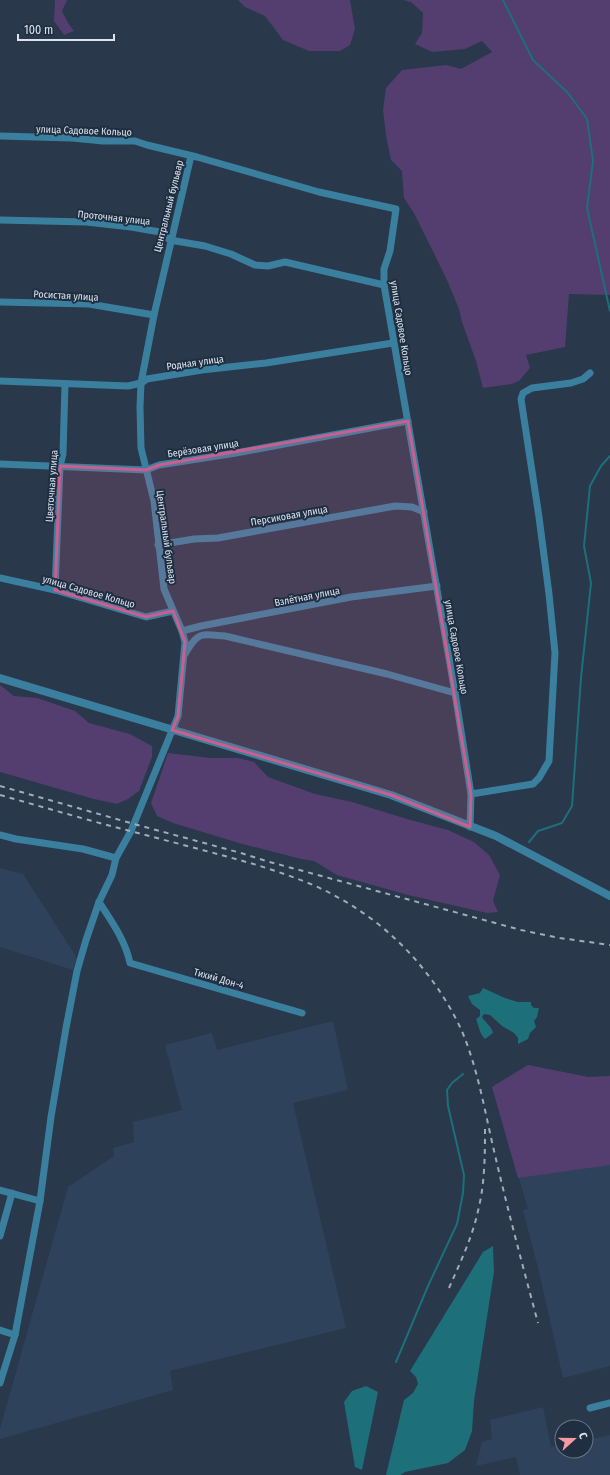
<svg xmlns="http://www.w3.org/2000/svg" width="610" height="1475" font-family="'Fira Sans Condensed',sans-serif">
	<rect width="100%" height="100%" fill="#29384b"/>
	<g fill="#2f425b">
		<polygon points="0,868 23,874 77,958 73,970 0,947"/>
		<polygon points="333,1021 348,1090 293,1103 346,1328 170,1371 173,1390 0,1439 0,1429 68,1187 114,1156 113,1148 134,1142 133,1122 182,1110 165,1045 212,1033 217,1050"/>
		<polygon points="528,1065 588,1077 610,1076 610,1366 563,1378 539,1272 523,1210 528,1209 492,1087"/>
		<polygon points="543,1407 551,1447 562,1445 562,1451 586,1451 586,1440 610,1435 610,1475 520,1475 516,1457 476,1466 482,1442 492,1439 490,1420"/>
	</g>
	<g fill="#533e6f">
		<polygon points="55,0 67,0 62,11 68,23 74,31 64,35 54,21"/>
		<polygon points="238,0 350,0 355,29 350,45 340,51 309,51 283,40 265,16 245,7"/>
		<polygon points="403,0 610,0 610,295 569,294 565,347 526,355 530,368 519,381 512,384 483,388 476,361 462,322 459,309 447,280 414,213 404,198 402,171 391,160 386,135 383,110 386,88 402,70 446,65 461,69 492,52 482,41 465,49 432,52 415,44 422,33 423,13 411,2"/>
		<polygon points="0,685 14,696 37,698 75,711 89,723 130,734 152,746 152,757 139,791 128,799 117,804 94,799 0,772"/>
		<polygon points="168,753 211,758 238,758 254,762 268,777 315,794 352,802 407,819 448,830 474,842 489,855 500,875 493,901 498,912 487,913 408,895 337,875 314,861 301,859 239,843 173,823 157,816 151,803"/>
		<polygon points="528,1065 588,1077 610,1076 610,1165 518,1178 492,1087"/>
	</g>
	<g fill="#1d6f79">
		<path d="M483,988L505,998L518,1002H531V1005L534,1008H539L537,1017L534,1021L536,1027L530,1033L528,1039L518,1044V1038L514,1033L502,1026L490,1015L484,1014L482,1017C485,1022 492,1027 493,1033L485,1039C479,1033 479,1026 476,1019L480,1016V1010L472,1004L468,996L480,993Z"/>
		<polygon points="493,1246 494,1272 474,1401 472,1431 465,1450 448,1463 405,1472 400,1475 386,1475 404,1400 413,1393 418,1384 416,1377 410,1371 483,1252"/>
		<polygon points="366,1386 378,1392 362,1470 355,1467 344,1402 352,1391"/>
	</g>
	<g fill="none" stroke-linecap="round" stroke-linejoin="round">
		<g stroke="#1d6f79" stroke-width="2">
			<polyline points="503,0 533,60 568,93 587,119 593,161 587,208 610,311"/>
			<polyline points="529,842 538,831 562,823 572,806 581,678 591,583 584,546 590,486 601,466 610,456"/>
			<polyline points="396,1362 428,1286 457,1224 463,1193 464,1175 448,1106 447,1090 452,1083 463,1074"/>
		</g>
		<g stroke="#3a7f9e" stroke-width="7">
			<polyline points="0,136 72,138 103,141 135,141 147,145 197,157 319,192 396,209 390,251 384,269 384,285 455,693 471,794 470,827"/>
			<polyline points="0,220 86,222 131,227 160,232 170,240 205,246 231,254 255,265 268,266 285,262 384,285"/>
			<polyline points="0,302 89,304 154,315"/>
			<polyline points="0,381 128,386 141,383 147,379 202,370 266,363 393,343"/>
			<polyline points="0,464 146,470 159,465 236,453 408,421"/>
			<polyline points="158,545 194,539 218,538 395,506 412,507 424,512"/>
			<polyline points="0,578 55,590 146,617 173,611"/>
			<polyline points="55,590 60,466 63,454 65,384"/>
			<polyline points="182,631 201,626 351,597 437,586"/>
			<path d="M185,654C198,631 201,634 225,636L387,674L455,693"/>
			<polyline points="471,794 533,784 539,778 549,761 555,653 549,594 539,517 521,399 523,393 532,388 571,383 583,379 590,373"/>
			<polyline points="0,835 16,839 83,849 116,858"/>
			<path d="M99,902C112,922 125,940 130,963L302,1013"/>
			<polyline points="0,1190 40,1201"/>
			<polyline points="0,1236 12,1193"/>
			<polyline points="0,1330 15,1335"/>
			<polyline points="0,1383 15,1335 40,1201 51,1117 66,1028 77,971 86,940 99,902 112,875 116,858 131,831 178,716 185,642 182,631 164,589 154,501 141,448 140,407 141,383 154,315 191,156"/>
			<polyline points="590,1408 610,1403"/>
		</g>
		<polyline stroke="#3a7f9e" stroke-width="8" points="0,678 391,795 496,836 610,896"/>
		<g stroke="#a1acba" stroke-width="2" stroke-dasharray="5 5" stroke-linecap="butt">
			<polyline points="0,786 134,824 241,853 266,861 521,930 560,938 610,945"/>
			<path d="M0,795C43,807 87,820 130,831C172,842 215,853 257,865C285,874 313,883 339,898C392,927 435,974 461,1029C478,1068 485,1113 495,1155C508,1211 523,1267 538,1323"/>
			<path d="M449,1288C460,1263 472,1238 478,1211C485,1183 485,1154 485,1126"/>
		</g>
	</g>
	<path fill="#ca5f8f" fill-opacity="0.2" stroke="#ca5f8f" stroke-width="3" stroke-linejoin="round" d="M408,421L471,794L470,827L391,795L172,730L178,716L185,642L173,611L146,617L55,590L60,466L146,470L159,465Z"/>
	<g text-anchor="middle" stroke-width="4" stroke-linejoin="round" paint-order="stroke">
		<g font-size="10" fill="#dae3ef" stroke="#1f2e40">
			<text transform="translate(84 130) rotate(2)" y="4">улица Садовое Кольцо</text>
			<text transform="translate(168 206) rotate(-76)" y="4">Центральный бульвар</text>
			<text transform="translate(114 217) rotate(6)" y="4">Проточная улица</text>
			<text transform="translate(66 295) rotate(3)" y="4">Росистая улица</text>
			<text transform="translate(402 328) rotate(81)" y="4">улица Садовое Кольцо</text>
			<text transform="translate(195 362) rotate(-8)" y="4">Родная улица</text>
			<text transform="translate(203 448) rotate(-9)" y="4">Берёзовая улица</text>
			<text transform="translate(51 486) rotate(-86)" y="4">Цветочная улица</text>
			<text transform="translate(289 515) rotate(-10)" y="4">Персиковая улица</text>
			<text transform="translate(167 537) rotate(82)" y="4">Центральный бульвар</text>
			<text transform="translate(89 591) rotate(16)" y="4">улица Садовое Кольцо</text>
			<text transform="translate(307 596) rotate(-11)" y="4">Взлётная улица</text>
			<text transform="translate(457 647) rotate(80)" y="4">улица Садовое Кольцо</text>
			<text transform="translate(219 978) rotate(16)" y="4">Тихий Дон-4</text>
		</g>
	</g>
	<g transform="translate(574 1439) rotate(69)"><circle r="19" fill="#1f2e40" stroke="#6a7686"/>
	<path d="M0-3L7 15L0 10L-7 15Z" fill="#f49aa0"/>
	<text y="-6" font-size="11" font-weight="bold" text-anchor="middle" fill="#dae3ef">С</text>
	</g>
	<path d="M18 34v6h96v-6" fill="none" stroke="#dae3ef" stroke-width="2"/>
	<text x="24" y="34" font-size="12" fill="#dae3ef" stroke="#1f2e40" stroke-width="3" paint-order="stroke">100 m</text>
</svg>
